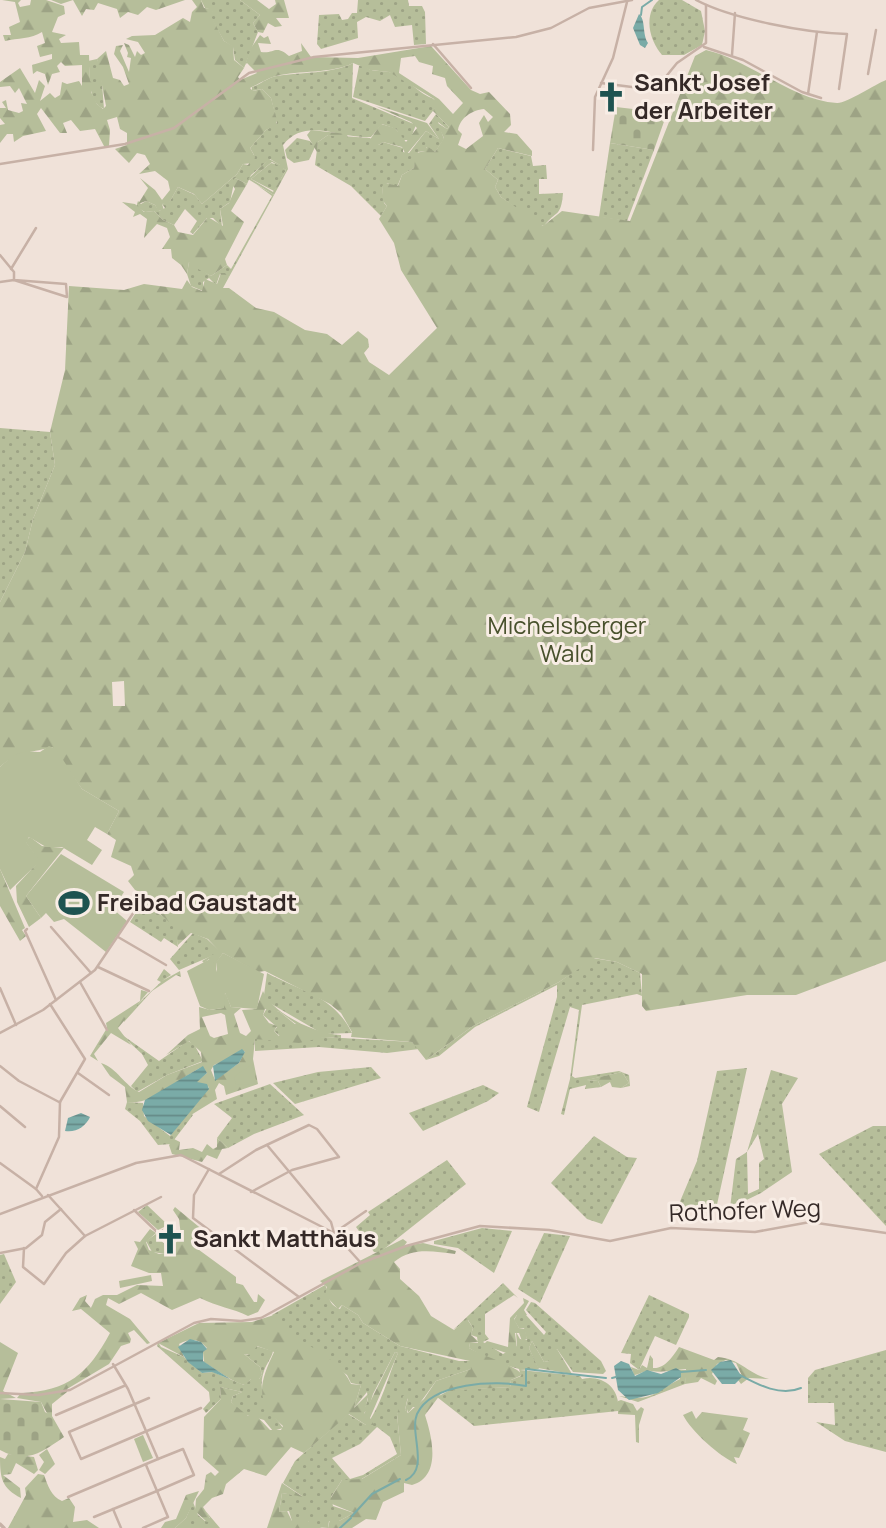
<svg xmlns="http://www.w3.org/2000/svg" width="886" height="1528" font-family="Manrope,sans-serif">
	<defs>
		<pattern id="grass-dots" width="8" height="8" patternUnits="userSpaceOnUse" patternTransform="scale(1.75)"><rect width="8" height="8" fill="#b6be9a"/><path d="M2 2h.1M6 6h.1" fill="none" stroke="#9da385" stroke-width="1.8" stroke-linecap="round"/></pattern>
		<pattern id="forest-firs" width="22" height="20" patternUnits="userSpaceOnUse" patternTransform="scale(1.75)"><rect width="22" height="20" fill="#b6be9a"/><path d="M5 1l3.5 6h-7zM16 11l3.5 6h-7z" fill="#9da385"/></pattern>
		<pattern id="cemetery-stones" width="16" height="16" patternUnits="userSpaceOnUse" patternTransform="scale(1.75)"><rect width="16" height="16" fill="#b6be9a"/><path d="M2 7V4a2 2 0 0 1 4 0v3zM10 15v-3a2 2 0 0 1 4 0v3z" fill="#9da385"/></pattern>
		<pattern id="water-rules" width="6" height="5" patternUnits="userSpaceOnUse" patternTransform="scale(1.75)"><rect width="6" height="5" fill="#7aaba7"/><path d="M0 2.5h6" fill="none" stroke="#658b88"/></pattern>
	</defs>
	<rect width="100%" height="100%" fill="#f0e2d9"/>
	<g fill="url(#grass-dots)" fill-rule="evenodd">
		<polygon points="201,0 240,0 260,15 253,23 258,32 244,68 235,60 233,47 224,41 210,16 213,10 205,8"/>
		<polygon points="358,0 408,0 409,6 422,6 425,12 426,44 414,45 412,25 395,27 390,15 380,21 366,17 357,22 358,38 321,49 317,44 319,15 339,14 342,20 348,19 352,13 357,13"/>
		<path d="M659,0H682L701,11L705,31L702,45L684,55H662C649,40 643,14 659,0Z"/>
		<path d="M97,59L101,70L104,109C86,101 92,77 88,61Z"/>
		<path d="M353,63L352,98L416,125L410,140H402L396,129L382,124L371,137C339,139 306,116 283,145L288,169L283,168L286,170L274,191L251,179L271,163L280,165L270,159L251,175L247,184L235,178L230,202L220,209L222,227L213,218H207L193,234L190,232L197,221L185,209L174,225L163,220L154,211L145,212L136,207L138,201L141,204L146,201L155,205L159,211L165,208L162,204L170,201L178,187L195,195L202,204L237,174L243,164L248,165L254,155L250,148L266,130L277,123L271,98L262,89L252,91V87C261,84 269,77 277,76C301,72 332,74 353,63Z"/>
		<path d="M363,65C371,73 380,70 389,72C405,75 417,93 432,98L436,101V107L425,121L353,97L359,66Z"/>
		<polygon points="436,114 449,127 447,129 438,122 444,139 435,152 426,147 426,151 418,152 414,168 402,175 397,187 387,183 382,187 384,203 387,206 381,216 351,186 315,165 318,142 328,135 370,138 379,145 383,142 403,148 403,152 409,153 426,131 439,139 429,124"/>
		<polygon points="297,138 310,141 315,147 309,160 294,163 287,158 285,150"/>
		<polygon points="610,143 654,150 627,221 599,217"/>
		<path d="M498,148L531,156L533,166L546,165L547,179H539V194L563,193C561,218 556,210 544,226L537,224L501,197L495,187L498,180L485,169Z"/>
		<polygon points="257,185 274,195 229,277 220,274 216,285 209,278 203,282 203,291 191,286 187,274 189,262 211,276 227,265 231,269 272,196"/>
		<polygon points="0,428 50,432 55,465 33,519 25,552 0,602"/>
		<path d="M147,895C147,913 168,915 176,928C180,935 177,942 178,947L164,938L161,942L130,922Z"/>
		<polygon points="193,933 207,939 221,952 179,970 170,959"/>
		<polygon points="593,958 617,962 640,973 642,996 637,994 582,1005 572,1076 575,1078 619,1071 629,1075 630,1086 621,1088 629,1083 622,1072 587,1080 598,1081 601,1087 585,1089 586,1085 570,1089 564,1115 561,1114 570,1079 579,1010 570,1007 539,1112 527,1107 557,997 557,985 475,1027 439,1056 426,1060 473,1026 559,982"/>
		<polygon points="164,969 171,975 162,981 180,971 181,977 176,975 152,991 124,1022 123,1018 161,982 157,980"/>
		<path d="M267,973C302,992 333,995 352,1033L323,1034L268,1002L264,995Z"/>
		<polygon points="267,1008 280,1012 296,1025 289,1025 280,1036 274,1031 277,1027 263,1015"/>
		<polygon points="118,1032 159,1061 188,1041 194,1044 203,1061 167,1075 137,1092 131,1086 148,1065 142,1054"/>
		<polygon points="325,1037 412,1042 419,1049 387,1053 319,1047 255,1051 255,1039"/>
		<polygon points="371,1067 381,1078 295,1104 273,1083 318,1072"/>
		<polygon points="747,1068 716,1209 676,1211 697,1161 717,1071"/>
		<path d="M771,1070L798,1078L782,1104L792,1172L761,1193L730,1208L736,1159L747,1152ZM758,1134L764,1159L759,1163V1189L748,1194L747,1152Z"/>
		<polygon points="270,1084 304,1115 254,1134 228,1148 217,1138 232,1118 214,1104"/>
		<polygon points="483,1085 499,1093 488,1101 423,1131 409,1113"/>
		<polygon points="127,1102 143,1103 144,1116 170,1136 189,1111 193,1115 171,1144 158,1145 140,1121 125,1109"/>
		<polygon points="873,1126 886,1126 886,1226 819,1154"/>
		<polygon points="594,1136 627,1157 637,1158 602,1224 587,1219 551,1183"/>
		<polygon points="447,1160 466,1184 379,1253 374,1252 356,1227 370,1215 368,1212"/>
		<polygon points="147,1205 168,1225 158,1230 138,1212"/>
		<polygon points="482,1228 512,1231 494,1273 458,1248 434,1244 434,1241"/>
		<polygon points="163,1229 162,1237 158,1237 167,1247 166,1249 170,1250 166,1254 152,1252 146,1241"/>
		<polygon points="544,1233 570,1236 540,1303 518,1289"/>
		<polygon points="4,1254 16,1282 0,1304 0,1255"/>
		<path d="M503,1283L518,1298L514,1295L485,1314V1334L489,1339L483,1342L503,1354L517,1346L516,1332L520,1339L527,1340L524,1328H519L514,1320L517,1315H526L544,1335L546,1332L526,1310L531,1302L535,1303L601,1361L606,1371L603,1374L573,1372L557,1349L549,1361L544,1362L532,1341L529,1348L539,1369L520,1370L580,1376L582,1379C603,1374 621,1389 618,1411L474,1426L437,1397L450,1390L510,1387L511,1380L521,1376L519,1369L489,1360L469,1348L470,1343H478L477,1337L471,1335L473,1328L468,1320L453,1330Z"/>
		<path d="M325,1285C330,1293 326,1304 340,1309L342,1305L358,1315L363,1323L400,1346L459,1361H471V1369L436,1381L417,1407H413L408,1413V1409L407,1413L405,1410L408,1398L397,1414L401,1455L360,1480H342L331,1497L333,1506L354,1513L339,1521H329L328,1528L314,1527L308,1521H292L289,1511L279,1512L282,1493L302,1496L283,1483L295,1461L348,1414L366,1425C380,1409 389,1374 398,1353L395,1352L373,1394L368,1410L363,1413L368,1399L367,1392L354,1408L361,1385L351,1383L347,1375L282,1328L272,1315ZM377,1427L390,1437L397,1454L363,1475L350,1479L332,1458L360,1444Z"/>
		<polygon points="649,1295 689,1314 689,1317 676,1345 655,1336 639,1370 630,1363 631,1354 621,1353"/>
		<path d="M158,1342L161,1347L184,1357L202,1373L213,1372L244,1385L251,1379H259L262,1375L260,1367L244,1354L248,1355L256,1346L273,1351C272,1358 266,1364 264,1371C256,1395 270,1410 283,1428L273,1431L264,1420L242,1414L231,1402L233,1396L242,1392L220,1387L221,1399L206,1413L203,1409L210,1401L209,1392L157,1346Z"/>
		<polygon points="886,1350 886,1452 845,1441 816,1422 835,1425 834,1403 808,1403 808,1378 815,1370"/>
		<path d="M680,1370H687L685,1384L638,1402L619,1396C655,1401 649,1395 680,1379Z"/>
		<polygon points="193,1502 198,1515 205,1521 210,1518 203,1508 220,1528 175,1528 186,1518"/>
	</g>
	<g fill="url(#forest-firs)" fill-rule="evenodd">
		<path d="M2,0H21L18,3L20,7L30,5L31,0H46L64,6L65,14L58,17L52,32L66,35L59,39L61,43L79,42L80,55H89L90,81L95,86L91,92L97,104L103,109L106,106L97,59L106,51L113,78L120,80L124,86L129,84L123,67L114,54L116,46L123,45L120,51L129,72L131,58L127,57L128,53L124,43L129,45L135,57L137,51L141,55L145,53L138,42L126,39L132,36L155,35L183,18L190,22L192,12L197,7L192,0H201L204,8L214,9L211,16L224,41L233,46L234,60L244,68L238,77L240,80L257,73L247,63L245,65L251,48L260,35L264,38L268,36L271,44L258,43L261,52C275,54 275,44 289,56L302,51L301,43L311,57L358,58L431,46L471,90L480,94L489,92L510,114L511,125L504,132L517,134L532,151V156L498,148L485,169L498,180L495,187L501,197L543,226L562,211L630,221L695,56L706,50C750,60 793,101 837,103C845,104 876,84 886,80V961L796,995H747L646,1011L642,1006V974L617,962L595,958L559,982L473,1026L426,1060L412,1042L351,1037L352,1032L341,1013L330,1004L265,971L258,972L223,953L216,963V972L209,959L204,963L202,961L219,951L208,939L191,933L178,945C178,920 161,920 147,900V895L135,890L128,881L134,875L131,866L111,857L116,840L107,834L119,811L82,789L52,747C32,753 17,751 0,767V602L25,552L33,519L55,465L50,432L65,370L69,286L124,290L144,284L182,289L187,280L192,287L202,291L205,279L217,284L221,273H225L229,277L223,288H229L256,308L274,312L305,330L327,334L342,345L358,331L368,339L369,347L364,353L369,362L389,375L437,328L401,270L394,243L379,219L387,206L383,201L382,186L386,183L398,186L402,175L414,168L416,153L425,151L427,146L435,152L444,138L436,122L447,129L449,127L433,111L436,105L434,99L389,72L370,70L353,63C332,74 299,70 276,76C268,78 257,85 250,88L253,91L262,89L271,98L277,120L276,125L266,130L250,148L255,157L253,163L243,164L237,174L202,204L194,194L178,187L169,203L162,204L164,210L158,211L155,205L146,201L138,204L148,188L140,178L155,190L162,200L170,190L168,181L155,171L139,174L150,164L145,155L137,153L129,163L115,149L127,145V133L120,129L117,117L107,120L110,130L109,146H104L95,129L80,131L71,120L63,123L67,133H60L41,108L37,114L46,131L23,136L14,142L13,134H7L0,143V125L5,124L0,118V108H6L2,102L6,100L8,110L19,113L23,111L21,103L27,104L19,88L15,93L10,86L0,87V82L20,68L35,93L39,80L45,86L40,101L50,93L55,98L60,95L62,82L67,84L79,81L82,86V65L65,66L61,62L57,66L60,72L52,74L48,85L45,74L37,71L33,74L32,65L52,59V54L40,57L37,46L45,43L42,32C31,39 18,38 5,41L3,35H11L9,27L20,22L15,2ZM415,56L419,62L433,66L432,74L445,78L447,86L463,103L453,114L439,99L399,73L401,58ZM484,109L493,117L488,122L484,115L479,123L483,136L466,149L458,145L462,134L458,130C460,118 472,110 484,109ZM124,681L125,706H113L112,682Z"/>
		<polygon points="51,0 185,0 156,10 147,7 138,15 128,12 120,18 117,9 98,3 94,10 86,9 82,16 73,0 61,4"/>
		<polygon points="240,0 257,0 269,9 276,4 275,0 284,0 289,18 276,18 282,26 275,27 268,23 263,33 258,32 253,23 260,15"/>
		<polygon points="375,106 427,123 439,139 426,131 406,155 402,147 383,142 379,145 369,141 381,124 395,128 406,142 417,128 411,122"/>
		<polygon points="311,130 347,134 348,139 328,135 318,142 317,152 307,135"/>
		<path d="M269,159L288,169L274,195L248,179ZM272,162L286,170L273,192L251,179Z"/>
		<polygon points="235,178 247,184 231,211 244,222 225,259 227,265 211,276 198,269 193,272 189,262 187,274 181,265 172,258 171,249 162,249 170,237 167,228 157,224 144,238 147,219 140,214 133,217 135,212 122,202 135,204 144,212 154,211 163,220 174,225 178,232 193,235 208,217 223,226 220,209 229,203 235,189 231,183"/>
		<polygon points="30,837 42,846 64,848 26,896 41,918 29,927 17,902 16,886 39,861 25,841"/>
		<polygon points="0,869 25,928 22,930 26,936 20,941 0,906"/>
		<polygon points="141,990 148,992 118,1028 131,1045 111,1033 94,1054 98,1061 90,1056 107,1028 106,1023 140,1001"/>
		<path d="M263,991C272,1013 315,1034 341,1035V1038L325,1037L299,1043L255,1039L253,1059L258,1084L226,1095L224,1086L219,1083L215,1090L217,1099L191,1115L189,1111L209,1087L196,1082L207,1073L202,1067C179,1078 153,1106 127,1102L125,1087L110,1076L101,1063C116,1067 126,1087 139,1092L167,1075L202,1062L201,1052L189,1041L166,1055L188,1035L200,1029L199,1007L210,1010L223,1008L222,995L226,994L231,1007L241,1008L234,1014L240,1033L246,1036L251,1031L242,1010L256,1009ZM265,1009L280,1012L296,1024L287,1025L279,1036L274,1031L277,1026L269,1023L263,1015ZM221,1013L225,1015L228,1034L214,1038L210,1036L202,1017ZM245,1051L239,1063L215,1080L211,1070L214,1065Z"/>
		<polygon points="622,1072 629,1083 621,1088 612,1087 610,1082 601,1087 598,1081 586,1080"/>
		<polygon points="217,1138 228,1148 222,1149 217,1159 207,1155 202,1162 172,1154 169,1145 174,1139 180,1142 179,1150 193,1148 202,1152 207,1144 213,1149 217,1147"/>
		<path d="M175,1207L204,1231L194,1240L195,1247L236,1277V1283L243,1285L254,1302H257L258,1294L265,1300L258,1312L248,1316C232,1308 218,1307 200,1298L172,1310L141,1293L119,1304L108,1298L106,1305L130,1319L150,1343L147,1344L134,1330L128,1333L131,1339L130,1343L121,1346L109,1364L67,1389V1392L52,1404V1416L49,1417L41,1402L17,1398L21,1393C68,1391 88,1374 110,1333L81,1309L72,1311L80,1298L87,1295L85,1301L91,1308L95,1299L103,1295H117L137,1285L163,1286L161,1273H149L131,1266L138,1249L134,1241L140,1242L150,1229L156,1233L146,1242L149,1250L159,1254L168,1253L181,1236L179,1219L173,1210Z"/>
		<path d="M403,1239L407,1242L404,1246L423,1243L456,1251L455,1254C432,1251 412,1247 394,1262L400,1269V1279L419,1296L431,1316L454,1330L467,1319L473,1328L471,1335L479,1342L470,1343L469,1348C482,1356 516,1365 522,1375L511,1380L510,1387L443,1391L425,1415C432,1437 442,1476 412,1485L404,1483V1492L383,1502L376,1520L366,1519L352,1528H328L330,1519L339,1521L354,1513L332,1504L330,1499L342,1480L362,1479L401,1455L397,1414L403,1396H408L405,1410L408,1413L424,1399L436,1381L471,1369L470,1361L400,1346L363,1323L358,1315L342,1305L338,1309L325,1295L327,1287L320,1281Z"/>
		<polygon points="523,1298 529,1301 524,1310 527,1315 517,1315 514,1319 519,1328 525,1329 527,1339 522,1341 519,1333 515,1333 517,1349 512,1355 483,1345 487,1341 508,1347 510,1318 524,1303"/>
		<path d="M274,1315C292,1344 337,1352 351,1384L361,1385L354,1408L369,1393L364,1414L395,1352L398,1353L370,1418L374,1425H366L349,1414L304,1453L291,1447L266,1476L244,1469L226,1484L223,1494L212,1498L203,1507L211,1520L207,1522L195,1511L196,1499L204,1489L206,1475L211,1472L215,1476L219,1472L203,1458L204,1417L221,1399L220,1387L242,1392L233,1396L231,1402L248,1416L254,1413L270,1430H281L283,1426C253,1401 260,1382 274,1352L257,1346L251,1355L244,1354L260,1367L262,1375L259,1379H251L245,1385C234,1383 215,1369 204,1362L203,1352L207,1348C199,1338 190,1338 179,1344L184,1357L158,1343L199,1323L252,1322Z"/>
		<polygon points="532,1341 544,1362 549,1361 547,1355 557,1349 572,1374 538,1368 529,1348"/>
		<polygon points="0,1342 18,1353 3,1391 16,1398 0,1399"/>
		<path d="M679,1347L714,1360L718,1357C741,1359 748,1374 769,1379L749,1378L741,1384L738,1380L742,1376L736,1363L726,1360L717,1364L712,1374L717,1381L715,1385L701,1378L698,1382L685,1384L686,1369C673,1370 663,1373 651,1371C645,1370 639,1375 634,1375L631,1367L639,1370L642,1365L647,1368L650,1355L653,1359V1368C665,1369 673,1356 679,1347Z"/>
		<polygon points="621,1400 633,1404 637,1411 641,1407 644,1409 639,1425 639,1443 636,1442 635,1415 618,1414 618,1401"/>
		<path d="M692,1411L696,1419L702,1412L748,1418L743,1430L750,1433L739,1458L734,1457L737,1464C721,1458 691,1431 683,1415Z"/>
		<polygon points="47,1449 55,1464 45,1474 39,1470 44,1462 39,1455"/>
		<path d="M8,1454L34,1457L38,1470L34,1474L16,1463L11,1474L3,1475L20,1488L21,1498C2,1488 0,1479 0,1457L5,1459Z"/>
		<path d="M38,1474L44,1475C48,1486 51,1496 62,1501L69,1498L75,1507L73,1522L87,1520L99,1528H8L26,1495L25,1488Z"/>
		<polygon points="282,1483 303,1497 282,1493 279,1512 287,1511 292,1521 308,1521 322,1528 267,1528"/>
		<polygon points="199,1491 186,1518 175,1528 161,1528 165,1522 176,1519 186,1495"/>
	</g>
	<g fill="url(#cemetery-stones)">
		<polygon points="616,107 667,113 654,150 610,143"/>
		<path d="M0,1399L41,1402L45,1412L52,1416L64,1437C41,1453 26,1464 0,1450Z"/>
	</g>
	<g fill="#b6be9a">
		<path d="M49,746L56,749L82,789L119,811L107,834L95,827L87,840L102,850L92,865L62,847H46L29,837L26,842L40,861L10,890L0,869V767C16,752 18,751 40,752Z"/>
		<polygon points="61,854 124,892 113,909 127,921 106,952 64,919 54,922 46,913 41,918 26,896"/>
		<polygon points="223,953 264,974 257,1009 231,1007 225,993 224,1008 209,1010 200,1006 187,971 212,958 217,972 216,962"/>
		<polygon points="252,1064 257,1084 236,1085 234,1077"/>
		<polygon points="151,1275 152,1281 120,1288 119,1281"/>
		<polygon points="143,1435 153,1458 143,1462 134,1439"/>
	</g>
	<g fill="url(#water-rules)">
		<path d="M639,14C646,20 642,34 648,43L645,48L640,45L633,28Z"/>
		<polygon points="242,1049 245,1052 239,1063 215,1081 213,1066"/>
		<polygon points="203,1066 207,1073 197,1082 207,1084 209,1089 171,1135 148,1121 142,1110 145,1100"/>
		<path d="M81,1113L90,1117C86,1126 76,1133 65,1131L68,1118Z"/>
		<polygon points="190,1339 201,1342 207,1349 203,1352 203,1361 230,1379 212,1372 202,1373 188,1362 178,1347"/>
		<polygon points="731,1360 742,1377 735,1384 722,1384 711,1370 720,1362"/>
		<polygon points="621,1361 629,1364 635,1376 647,1370 661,1374 676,1368 681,1371 681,1377 658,1393 629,1400 618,1390 614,1366"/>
	</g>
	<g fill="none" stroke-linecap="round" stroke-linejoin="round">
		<g stroke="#7aaba7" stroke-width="2">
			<polyline points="641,15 642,7 652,0"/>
			<polyline points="681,1372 706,1370"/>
			<path d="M740,1375C757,1384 780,1397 801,1388"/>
			<polyline points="612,1378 616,1377"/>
			<path d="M406,1480C430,1469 409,1433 417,1414C432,1382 496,1380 526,1386V1369L606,1378"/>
			<polyline points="352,1516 372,1494 400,1479"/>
			<polyline points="340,1528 351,1518"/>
		</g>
		<g stroke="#c7b1a6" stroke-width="2.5">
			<path d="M696,0C732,19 806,33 847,34L839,89"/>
			<polyline points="433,44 471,88"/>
			<polyline points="704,47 743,60 802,92 821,98"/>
			<polyline points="732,55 735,13"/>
			<polyline points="868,74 876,30"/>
			<polyline points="601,83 655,90 677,63 706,43 706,5"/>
			<polyline points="808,94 817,32"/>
			<polyline points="593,150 595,97 613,58 627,2"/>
			<polyline points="0,164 125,144 174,128 249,73 314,57 516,37 551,28 589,8 632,0"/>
			<polyline points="0,255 14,272 14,280"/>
			<polyline points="11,269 36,228"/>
			<polyline points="0,282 14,280 66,284 67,297 14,280"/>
			<polyline points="51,927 91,973"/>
			<polyline points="27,929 25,931 56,1000"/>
			<polyline points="118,937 166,965"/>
			<polyline points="98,967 149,991"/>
			<polyline points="80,982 107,1030"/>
			<polyline points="0,988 16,1025"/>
			<polyline points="50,1004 85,1059 60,1102"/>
			<polyline points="0,1033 43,1010 95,970 142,900"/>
			<polyline points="0,1066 19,1081 59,1102"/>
			<polyline points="78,1073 109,1095"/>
			<polyline points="0,1106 25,1127"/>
			<polyline points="267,1145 331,1222 334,1233 366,1211"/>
			<polyline points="0,1163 36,1189"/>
			<polyline points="209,1169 194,1195 193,1218 299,1297"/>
			<polyline points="219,1174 256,1150 309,1125 317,1129 339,1157 292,1170 251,1192"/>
			<polyline points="48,1195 85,1236"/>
			<polyline points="42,1196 36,1189 59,1137 60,1102"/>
			<polyline points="134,1210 156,1231"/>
			<polyline points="0,1214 136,1163 181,1155 334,1233 361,1263"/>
			<polyline points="24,1248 23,1267 44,1284 66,1253 85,1236 161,1197"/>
			<polyline points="0,1253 26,1248 42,1235 45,1222 61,1209"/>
			<polyline points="0,1393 38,1395 70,1390 194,1323 211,1319 241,1321 261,1318 361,1263 406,1246 480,1226 549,1230 610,1241 671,1228 755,1232 810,1222 886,1233"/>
			<polyline points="149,1398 69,1432 81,1459 201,1408"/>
			<polyline points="56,1415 124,1386"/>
			<polyline points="157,1491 194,1475 183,1449 158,1459"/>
			<polyline points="68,1497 158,1459 128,1389 113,1364"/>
			<polyline points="113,1509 121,1528"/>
			<polyline points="94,1517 157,1491"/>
			<polyline points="143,1528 168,1517 146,1465"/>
		</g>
		<polyline stroke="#c7b1a6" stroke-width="3.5" points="0,1524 4,1528"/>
	</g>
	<defs>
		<g id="church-bare" transform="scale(2.415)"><path d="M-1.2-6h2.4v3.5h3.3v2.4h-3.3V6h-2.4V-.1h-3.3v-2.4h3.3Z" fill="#1e5350" stroke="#f8ede5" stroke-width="2.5" paint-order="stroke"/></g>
		<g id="stadium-bare" transform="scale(2.415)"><path d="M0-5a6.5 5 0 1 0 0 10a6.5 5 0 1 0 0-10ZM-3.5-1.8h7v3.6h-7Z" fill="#1e5350" stroke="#f8ede5" stroke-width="2.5" paint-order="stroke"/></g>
	</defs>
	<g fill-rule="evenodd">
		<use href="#church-bare" x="611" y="97"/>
		<use href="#stadium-bare" x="74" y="903"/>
		<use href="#church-bare" x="170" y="1239"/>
	</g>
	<g text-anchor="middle" stroke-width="6" stroke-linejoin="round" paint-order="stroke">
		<g font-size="24" font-weight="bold" fill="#342927" stroke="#f8ede5" text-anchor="start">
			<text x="634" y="91">Sankt Josef<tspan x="634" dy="28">der Arbeiter</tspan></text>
			<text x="97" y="911">Freibad Gaustadt</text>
			<text x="193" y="1247">Sankt Matthäus</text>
		</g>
		<g font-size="24" fill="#48512c" stroke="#f8ede5">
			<text x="567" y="634">Michelsberger<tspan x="567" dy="28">Wald</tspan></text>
		</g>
		<g font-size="24" fill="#342927" stroke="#f8ede5">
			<text transform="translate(745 1211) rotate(-2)" y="8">Rothofer Weg</text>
		</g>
	</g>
</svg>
